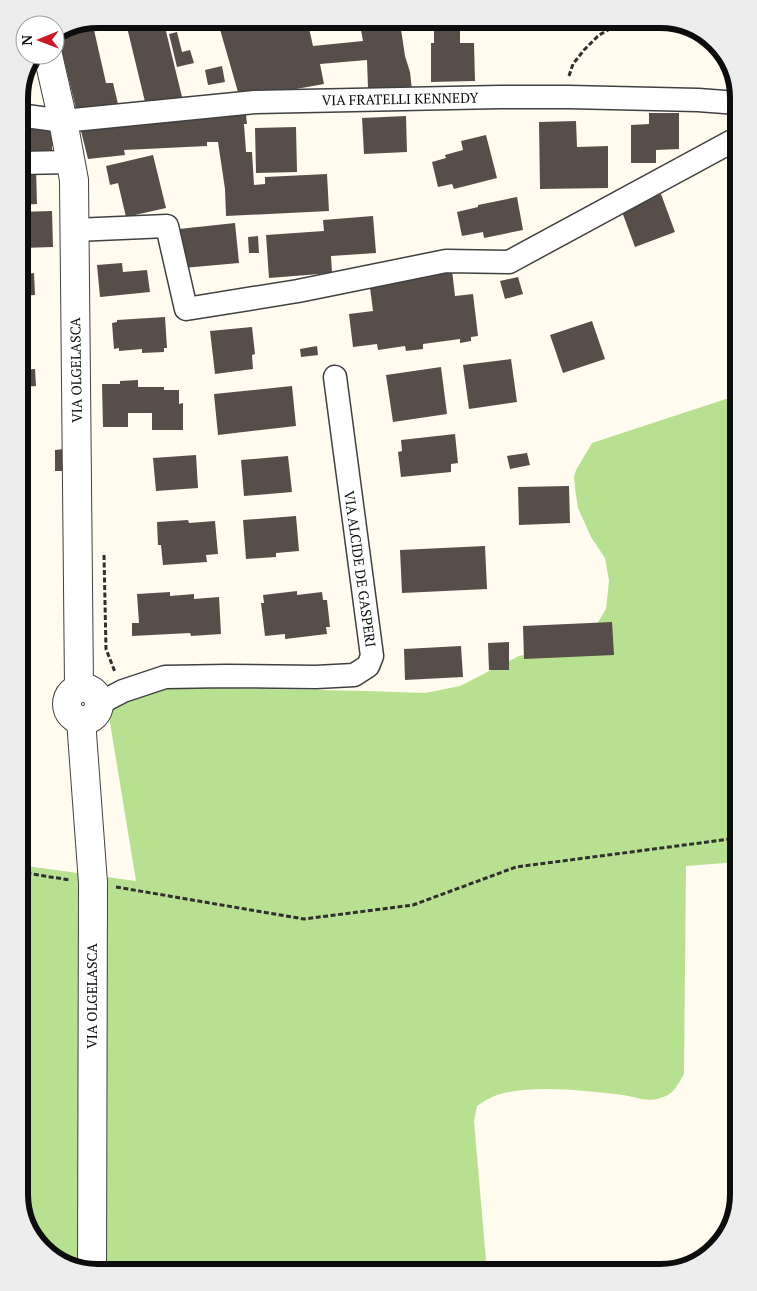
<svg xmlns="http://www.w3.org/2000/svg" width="757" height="1291" font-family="'PT Serif',serif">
	<rect width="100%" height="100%" fill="#fffbee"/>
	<path fill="#b8e091" d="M738,395V862L686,866L684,1074C680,1081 675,1091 668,1095C649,1104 641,1098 623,1095C588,1091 538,1085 504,1093C494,1095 486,1100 477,1106L474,1121L487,1272H93L54,1259L27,1228L19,1193V865L136,881L104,686L367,691L425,693L460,686L519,656L553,649L591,634L606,609L609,581L605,558L591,537L578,508L575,488L574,477L576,470L592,443Z"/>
	<g fill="#574e49">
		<polygon points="125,19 163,19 183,101 146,106"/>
		<polygon points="217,19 307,19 313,46 363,41 361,30 401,29 405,56 410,72 412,90 368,88 367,60 320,64 324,84 240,99"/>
		<polygon points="92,21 106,83 113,83 119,108 77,113 58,35"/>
		<polygon points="460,28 460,43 474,43 475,81 431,82 431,43 434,43 434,29"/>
		<polygon points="177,32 182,52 190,50 194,63 177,67 169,34"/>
		<polygon points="222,66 225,82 208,85 205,70"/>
		<polygon points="245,106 247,124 244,124 246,152 252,152 254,185 265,184 265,177 327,174 329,211 226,216 225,189 218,142 207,142 207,146 124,150 125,155 88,159 79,123"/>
		<polygon points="649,113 679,113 679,149 656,150 656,163 631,163 631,125 649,124"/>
		<polygon points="406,116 407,152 364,154 362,118"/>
		<polygon points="576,121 577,147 608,146 608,188 540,189 539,122"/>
		<polygon points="19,122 57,123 57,146 52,146 52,158 19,158"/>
		<polygon points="296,127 297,172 256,173 255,128"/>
		<polygon points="486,135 497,178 454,189 452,184 438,187 432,162 446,158 445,155 463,150 461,141"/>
		<polygon points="153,155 166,208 126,217 118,183 110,185 106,166"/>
		<polygon points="19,168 36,168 37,204 19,205"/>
		<polygon points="661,194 675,232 635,247 621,209"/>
		<polygon points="517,197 523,230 484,238 483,232 462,236 457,212 478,207 478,205"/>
		<polygon points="52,211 53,247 22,248 23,256 19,256 19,212"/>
		<polygon points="373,216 376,253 331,256 332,273 269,278 266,235 324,231 323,220"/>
		<polygon points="235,223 239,263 183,268 179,229"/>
		<polygon points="258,236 259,253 249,253 248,237"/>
		<polygon points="738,241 738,280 737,280 728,243"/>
		<polygon points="122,263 123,272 147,270 150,292 100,297 97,265"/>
		<polygon points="452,270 455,296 473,294 478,336 471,337 471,341 460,343 460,339 423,344 423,349 406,351 405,346 378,350 377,344 353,347 349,314 373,311 369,280"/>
		<polygon points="34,273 35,295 19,296 19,275"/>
		<polygon points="518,277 523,294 505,299 500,281"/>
		<polygon points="165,317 167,348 164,348 164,352 142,353 142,349 119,351 119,348 114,349 112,323 117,322 117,320"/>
		<polygon points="592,321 605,359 563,373 550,335"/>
		<polygon points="252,327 255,354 252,355 253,369 215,374 210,331"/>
		<polygon points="317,346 318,355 301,357 300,349"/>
		<polygon points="511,359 517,402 469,409 463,365"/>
		<polygon points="441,367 447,414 393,422 386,375"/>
		<polygon points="35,369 36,386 21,387 20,370"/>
		<polygon points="138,380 138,387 164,387 164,390 179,390 179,404 183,403 183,430 152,430 152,413 128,413 128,427 103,427 102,384 120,384 120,381"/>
		<polygon points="292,386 296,426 218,435 214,394"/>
		<polygon points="455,434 458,463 451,464 451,472 401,477 398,452 402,451 401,440"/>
		<polygon points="64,449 64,471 55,471 55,450"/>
		<polygon points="527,453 530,465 510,469 507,456"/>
		<polygon points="196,455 198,488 156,491 153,458"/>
		<polygon points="288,456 292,492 244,496 241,460"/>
		<polygon points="19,461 30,461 31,488 26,488 27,507 19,507"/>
		<polygon points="569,486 570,523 519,525 518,487"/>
		<polygon points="296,516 299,551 276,553 276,557 246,559 243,520"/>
		<polygon points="188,520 189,523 215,521 218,554 206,555 207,562 163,565 161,545 158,545 157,522"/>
		<polygon points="485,546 487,589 402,593 400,550"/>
		<polygon points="297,591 297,595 322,592 323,600 327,600 330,627 326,627 327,634 285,639 285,634 265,636 261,603 264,603 263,595"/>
		<polygon points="170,592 170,596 194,594 194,599 219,597 221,634 191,636 190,633 132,636 132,623 139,623 137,594"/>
		<polygon points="612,622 614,655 524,659 523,626"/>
		<polygon points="509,642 509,670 489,670 488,643"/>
		<polygon points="461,646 463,677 405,680 404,649"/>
	</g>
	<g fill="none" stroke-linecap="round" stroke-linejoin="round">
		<g stroke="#404040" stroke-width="25">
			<g id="minor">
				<polyline points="19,115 63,121 255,102 500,97 569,97 698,100 738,103"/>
				<polyline points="19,163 71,162"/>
				<polyline points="75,230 167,226 186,309 298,291 446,261 509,262 738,138"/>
				<polyline points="100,703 123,691 165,677 227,676 316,677 354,675 368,666 372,656 335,377"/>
			</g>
		</g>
		<g stroke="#404040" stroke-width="30">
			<g id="tertiary">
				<polyline points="48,55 63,121 74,180 79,687"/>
				<circle cx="83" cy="704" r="16"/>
				<polyline points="81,720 93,883 92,1272"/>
			</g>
		</g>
		<g stroke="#2f2f2f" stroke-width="3" stroke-dasharray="5 2.5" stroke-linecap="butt">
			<polyline points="569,76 573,64 584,50 599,35 610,29 641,19"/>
			<polyline points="104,555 106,649 115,672"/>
			<polyline points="19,872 70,880"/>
			<polyline points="116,887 304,919 413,905 516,867 738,838"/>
		</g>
		<use href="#minor" stroke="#fff" stroke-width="22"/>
		<use href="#tertiary" stroke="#fff" stroke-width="28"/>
	</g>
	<g text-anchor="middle" stroke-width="5" stroke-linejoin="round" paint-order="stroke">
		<g font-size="14" fill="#0d0d0d" stroke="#fff">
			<text transform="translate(400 99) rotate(-1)" y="5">VIA FRATELLI KENNEDY</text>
			<text transform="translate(76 370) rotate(-91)" y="5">VIA OLGELASCA</text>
			<text transform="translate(360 569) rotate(82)" y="5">VIA ALCIDE DE GASPERI</text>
			<text transform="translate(92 996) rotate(-90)" y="5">VIA OLGELASCA</text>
		</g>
	</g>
	<path d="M0 0H757V1291H0ZM98 28H660A70 70 0 0 1 730 98V1194A70 70 0 0 1 660 1264H98A70 70 0 0 1 28 1194V98A70 70 0 0 1 98 28Z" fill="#ececec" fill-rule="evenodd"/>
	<path fill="none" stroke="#0d0d0d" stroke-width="6" d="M98 28H660A70 70 0 0 1 730 98V1194A70 70 0 0 1 660 1264H98A70 70 0 0 1 28 1194V98A70 70 0 0 1 98 28Z"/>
	<g transform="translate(40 40) rotate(269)"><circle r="24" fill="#ffffff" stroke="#9e9e9e"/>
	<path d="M0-4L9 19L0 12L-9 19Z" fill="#cb1828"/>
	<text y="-8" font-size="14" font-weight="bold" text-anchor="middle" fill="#0d0d0d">N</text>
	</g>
</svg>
